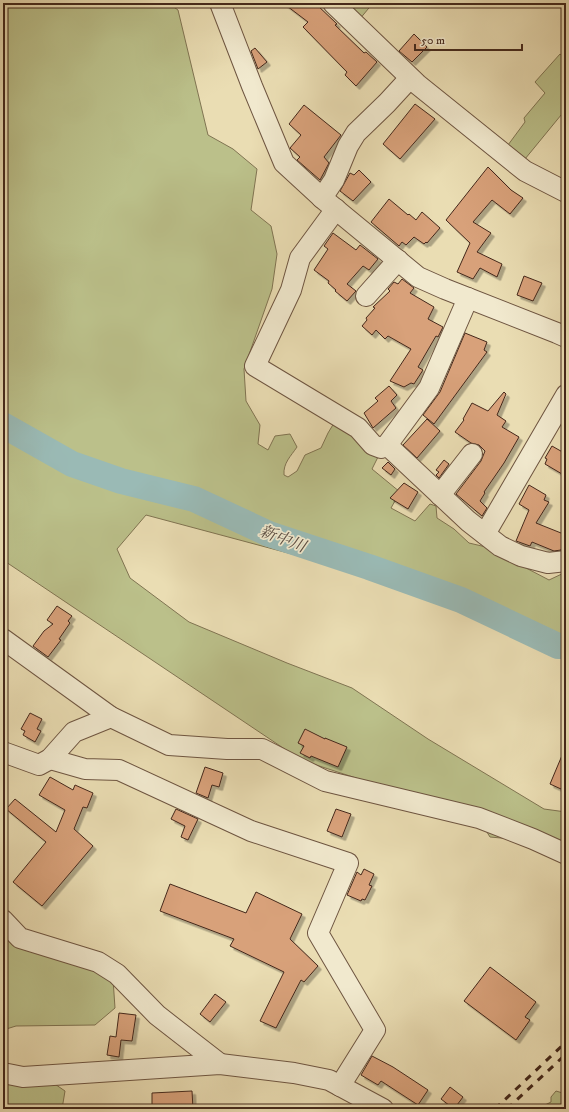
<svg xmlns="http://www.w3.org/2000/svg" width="569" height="1112" font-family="'IM FELL DW Pica','Noto Serif JP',serif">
	<defs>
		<filter id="shadow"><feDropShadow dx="3.5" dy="3.5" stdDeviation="0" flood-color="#0004"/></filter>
	</defs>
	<rect width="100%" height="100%" fill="#eaddb3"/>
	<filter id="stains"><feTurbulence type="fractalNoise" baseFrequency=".005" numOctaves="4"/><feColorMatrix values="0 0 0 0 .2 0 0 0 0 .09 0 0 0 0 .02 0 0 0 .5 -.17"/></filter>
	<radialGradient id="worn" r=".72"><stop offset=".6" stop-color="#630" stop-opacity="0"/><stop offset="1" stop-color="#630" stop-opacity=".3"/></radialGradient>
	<g fill="#bbc08a" stroke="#807452">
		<path d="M3,3H168L178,10L208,135L233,149L257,169L251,210L271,226L277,254L272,289L244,369L246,401L260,425L258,444L268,450L275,436L290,434L297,447C291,456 283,463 284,475L288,477L297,471L305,455L321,448L328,433L334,423L379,455L372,469L400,492L391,508L415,521L430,504L436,506L437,518L454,529L469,543L486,547L549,580L566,572V649L560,650L519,638L449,607L374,576L146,515L117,549L130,578L189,622L287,663L352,688L428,739L544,809L566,812V844L490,837L478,818L301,760L3,560Z"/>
		<polygon points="342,3 373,3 359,20"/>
		<polygon points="560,54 566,59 566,109 525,159 508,145 525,122 524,118 545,93 535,82"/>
		<polygon points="3,919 113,979 115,1008 95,1025 16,1026 3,1030"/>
		<polygon points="3,1079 49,1080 65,1091 62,1109 3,1109"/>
		<polygon points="556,1091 566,1094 566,1109 537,1109 551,1102 551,1097"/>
	</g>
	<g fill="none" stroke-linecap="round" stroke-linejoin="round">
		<polyline stroke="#9abab5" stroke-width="26" points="3,425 72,464 121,481 194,499 269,534 369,567 461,600 558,646 566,646"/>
	</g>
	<g fill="#d8a17a" stroke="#44281b" filter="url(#shadow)">
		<polygon points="283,3 315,3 337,24 335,25 364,53 366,52 377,62 356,86 345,75 347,72 303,27 308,22"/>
		<polygon points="414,34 427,47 412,62 399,51"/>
		<polygon points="255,48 267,62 258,69 251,51"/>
		<polygon points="415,104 435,119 400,159 383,144"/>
		<polygon points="304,105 341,135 324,157 329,163 320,180 297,160 300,157 290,148 301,135 289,124"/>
		<polygon points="488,167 511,190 523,198 510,214 492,200 473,222 491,233 477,252 502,264 497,277 480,268 473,279 457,272 470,243 446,220"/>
		<polygon points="359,170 371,182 353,201 340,191 350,173 354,175"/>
		<polygon points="389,199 408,215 409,214 416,220 422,212 440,228 427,243 426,242 424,244 414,237 406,245 402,242 399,246 371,222"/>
		<polygon points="333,233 356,250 360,245 378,259 369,270 363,266 347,284 356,291 347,301 335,291 336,290 328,283 329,281 314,270 328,249 324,246"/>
		<polygon points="524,276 542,283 533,301 517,295"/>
		<polygon points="402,279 414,288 410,293 434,307 428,319 443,327 438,337 436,336 418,367 423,370 414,384 411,383 404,387 390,381 411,349 388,336 385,339 376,330 372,335 362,326 367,320 366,318 375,308 373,307 390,291 388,289 394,282 398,284"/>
		<polygon points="465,333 487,342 484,350 487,352 434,424 423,415 440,392"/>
		<polygon points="389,386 397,395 391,401 396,408 373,428 364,413 378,401 375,398"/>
		<polygon points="504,392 506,394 497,415 506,421 502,427 519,437 504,463 484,492 485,493 480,501 487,508 482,516 456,494 481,461 485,451 479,445 471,443 455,432 464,420 463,419 472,403 488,411"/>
		<polygon points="427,419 440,431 417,458 403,445"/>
		<polygon points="552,446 566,454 566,468 562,474 545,464 547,459 545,458"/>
		<polygon points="444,460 449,464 439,478 436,475 439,472 436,470"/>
		<polygon points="388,462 395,469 391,475 382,468"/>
		<polygon points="404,483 418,492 408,509 390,498"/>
		<polygon points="529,485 546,495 544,500 549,502 536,523 566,535 561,550 554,551 532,542 530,546 516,541 529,510 519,504"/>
		<polygon points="57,606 72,616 68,621 70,623 59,639 61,640 48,657 33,646 44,631 53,624 47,620"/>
		<polygon points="30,713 42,719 37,729 41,731 35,742 23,735 25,731 21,729"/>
		<polygon points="305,729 325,739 325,738 347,747 338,767 311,756 310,758 300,753 304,746 298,743"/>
		<polygon points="566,746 566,777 561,789 550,784"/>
		<polygon points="205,767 223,773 219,787 212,785 208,798 196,793"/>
		<polygon points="50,777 73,790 75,785 93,793 87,808 83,807 74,829 93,846 42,906 13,882 46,842 6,809 15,799 56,832 65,810 39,795"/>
		<polygon points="176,809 198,819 188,840 181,837 185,826 171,819"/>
		<polygon points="336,809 351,814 342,837 327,831"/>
		<polygon points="364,869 374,874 369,885 372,886 365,900 362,899 361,901 347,895 357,872 361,875"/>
		<polygon points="170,884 246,913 256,892 302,914 290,939 318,966 304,982 301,980 276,1028 260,1021 284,972 230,946 234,939 160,911"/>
		<polygon points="490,967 536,1002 525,1017 530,1020 516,1040 464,1001"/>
		<polygon points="215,994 226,1002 210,1022 200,1014"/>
		<polygon points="119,1013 136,1015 132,1041 121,1040 119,1057 107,1055 110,1036 116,1037"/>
		<polygon points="372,1056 393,1067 428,1090 418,1105 381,1081 378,1085 361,1075"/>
		<polygon points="450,1087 463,1097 454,1109 441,1099"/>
		<polygon points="192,1091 193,1109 152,1109 152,1093"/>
	</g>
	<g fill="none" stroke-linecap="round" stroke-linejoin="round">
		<g stroke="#6e5541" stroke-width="22">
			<g id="minor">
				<polyline points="220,3 252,86 284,163 322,198 418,277 445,289 557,333 566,337"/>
				<polyline points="333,3 417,84 525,171 566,192"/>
				<polyline points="322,198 334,180 348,146 356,133 387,103 410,78"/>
				<polyline points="336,209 300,258 291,290 255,366 358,428 373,445 381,448 387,445 468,521 500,546 521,556 548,563 566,561"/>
				<polyline points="366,296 398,260"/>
				<polyline points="387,445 429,388 468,298"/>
				<polyline points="440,495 472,454"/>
				<polyline points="485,534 566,395"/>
				<polyline points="3,639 111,717 169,745 227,749 262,749 325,781 479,818 533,839 566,854"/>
				<polyline points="3,752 39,765 50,759 74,732 111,717"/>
				<polyline points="50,759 85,769 119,770 251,831 348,863 318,933 375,1030 340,1086"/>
				<polyline points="3,920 20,938 98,962 117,974 157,1015 220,1064"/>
				<polyline points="3,1073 23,1077 220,1064 294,1073 329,1080 383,1109"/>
			</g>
		</g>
		<use href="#minor" stroke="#f1e9ce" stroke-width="20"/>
		<g stroke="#44281b" stroke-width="3" stroke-dasharray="7 7" stroke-linecap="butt">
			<polyline points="495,1109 566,1042"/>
			<polyline points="507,1109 566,1054"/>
		</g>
	</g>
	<g text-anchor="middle" stroke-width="3.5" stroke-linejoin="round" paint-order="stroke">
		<g font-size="16" font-style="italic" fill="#5a4c42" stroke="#f1e9ce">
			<text transform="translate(283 538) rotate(21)" y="6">新中川</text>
		</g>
	</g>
	<rect width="569" height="1112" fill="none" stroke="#eaddb3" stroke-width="16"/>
	<rect x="4" y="4" width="561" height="1104" fill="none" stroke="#44281b" stroke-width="2"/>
	<rect x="8" y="8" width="553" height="1096" fill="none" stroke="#44281b"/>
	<path d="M415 44v6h107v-6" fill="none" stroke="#44281b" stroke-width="2"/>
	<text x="421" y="44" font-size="12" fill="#44281b" stroke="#f1e9ce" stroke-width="3" paint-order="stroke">50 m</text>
	<rect width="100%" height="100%" filter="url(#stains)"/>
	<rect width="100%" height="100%" fill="url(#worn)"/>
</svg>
